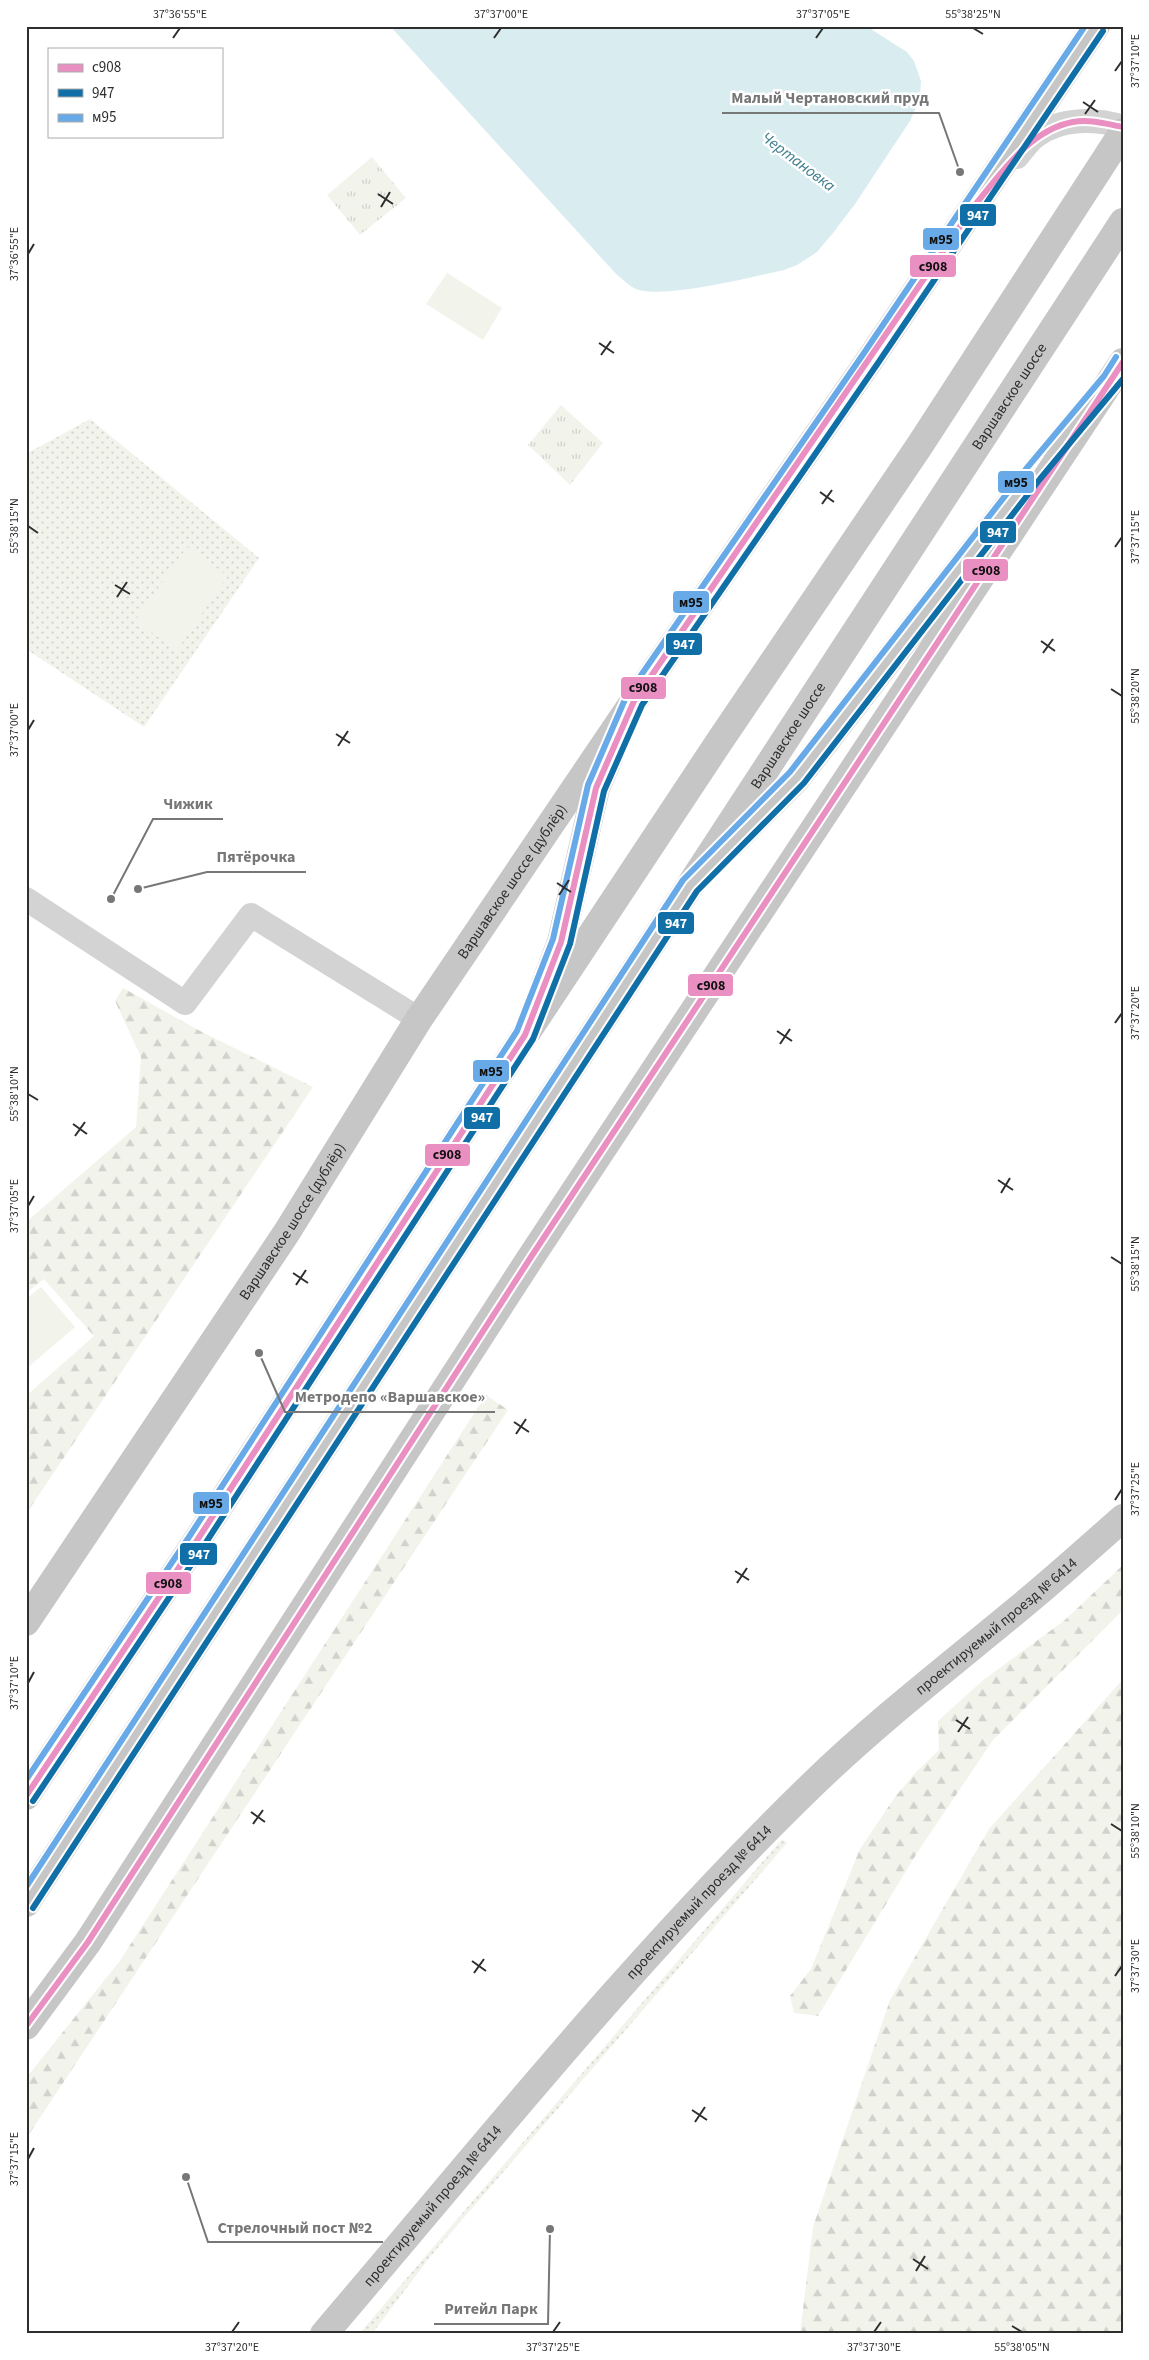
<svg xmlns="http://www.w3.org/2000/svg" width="1149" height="2360" font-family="'Source Sans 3',sans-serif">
	<defs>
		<pattern id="grass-dots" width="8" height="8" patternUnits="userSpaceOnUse" patternTransform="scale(1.25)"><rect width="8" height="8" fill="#f2f4ec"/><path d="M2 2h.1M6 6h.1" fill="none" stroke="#d0d2cb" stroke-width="1.8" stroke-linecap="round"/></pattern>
		<pattern id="forest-firs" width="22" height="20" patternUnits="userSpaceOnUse" patternTransform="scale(1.25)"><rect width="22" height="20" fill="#f2f4ec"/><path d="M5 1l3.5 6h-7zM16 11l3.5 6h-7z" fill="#d0d2cb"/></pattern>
		<pattern id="park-tufts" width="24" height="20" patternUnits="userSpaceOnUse" patternTransform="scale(1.25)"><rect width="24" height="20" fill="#f2f4ec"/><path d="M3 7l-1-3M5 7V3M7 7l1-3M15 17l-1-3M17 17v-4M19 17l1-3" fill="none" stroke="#d0d2cb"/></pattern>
	</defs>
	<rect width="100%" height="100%" fill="#fff"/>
	<g fill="url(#grass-dots)">
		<polygon points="90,419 259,558 144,727 26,649 26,454"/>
		<polygon points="782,1839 787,1843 430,2257 372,2334 359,2334"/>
	</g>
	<g fill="url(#forest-firs)">
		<polygon points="123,988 202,1032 313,1087 26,1514 26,1396 94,1336 44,1279 26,1293 26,1222 136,1127 141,1057 115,1001"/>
		<polygon points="486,1395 508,1410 26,2139 26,2078 119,1962"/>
		<polygon points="1123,1565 1123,1610 993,1740 917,1853 818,2016 794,2013 790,1996 811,1969 860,1849 895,1797 916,1772 939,1750 938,1721 982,1681 1065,1620"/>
		<polygon points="1123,1679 1123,2334 800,2334 813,2227 890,2000 989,1829"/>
	</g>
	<g fill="url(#park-tufts)">
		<polygon points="372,157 406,198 360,235 327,195"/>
		<polygon points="561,405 603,443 570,485 528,445"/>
	</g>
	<g fill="#f2f4ec">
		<polygon points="447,273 502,308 483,340 426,304"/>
		<polygon points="187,547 228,576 177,650 135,621"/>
		<polygon points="41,1287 75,1327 26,1369 26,1299"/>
	</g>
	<path fill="#d9ecf0" d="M390,26H866L907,52L914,61L921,81L920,98L910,121L855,204L833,233L817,252L797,265L784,270C753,277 667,298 639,290C631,288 624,280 617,275Z"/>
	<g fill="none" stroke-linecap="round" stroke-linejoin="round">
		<g stroke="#d3d3d3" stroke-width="24">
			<path d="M1017,157C1023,150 1029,141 1036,136C1061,118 1094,118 1123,127"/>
			<polyline points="26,899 185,1003 251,915 419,1019"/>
		</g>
		<g stroke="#c6c6c6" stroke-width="28">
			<polyline points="730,845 797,778 1010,504"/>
			<polyline points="544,987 561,942 596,788 609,758"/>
			<path id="s1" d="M26,1622L287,1232L419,1019L634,701L871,358L1096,26"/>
			<polyline points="26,1796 196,1542 525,1035 719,742 920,445 1123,132"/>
			<path id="s2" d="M26,1903L1123,222"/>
			<polyline points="26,2026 88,1942 531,1257 1123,362"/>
			<path id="s3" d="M324,2334C482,2149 638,1953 813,1784C879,1720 952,1664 1023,1605C1057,1577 1090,1547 1123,1518"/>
		</g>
		<g stroke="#fff" stroke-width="10">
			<g id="bus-1">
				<path d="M26,1796L196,1542L525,1035L561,942L596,788L634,701L974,206C1001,174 1029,130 1073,122C1090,119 1106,124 1123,127"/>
				<polyline points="26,2026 88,1942 531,1257 1123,362"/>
			</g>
		</g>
		<g stroke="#fff" stroke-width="10">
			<g id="bus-2">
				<polyline points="33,1801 203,1547 533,1039 570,944 604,791 642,705 878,363 1103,31"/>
				<polyline points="33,1908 697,891 804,783 1040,479 1123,379"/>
			</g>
		</g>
		<g stroke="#fff" stroke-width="10">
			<g id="bus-3">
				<polyline points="26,1780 189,1537 517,1031 553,939 588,785 626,697 864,353 1085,26"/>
				<polyline points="26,1887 683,880 790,772 1026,469 1104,376 1116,357"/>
			</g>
		</g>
		<use href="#bus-1" stroke="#ea8fc2" stroke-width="6"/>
		<use href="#bus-2" stroke="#106fa7" stroke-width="6"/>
		<use href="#bus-3" stroke="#68aae7" stroke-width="6"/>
	</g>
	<path fill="none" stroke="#2e2e2e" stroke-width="2" d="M973,28L983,34M173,38L180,28M494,38L501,28M816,38L823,28M1115,71L1122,61M1083,102L1098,112M1085,114L1095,100M378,194L393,204M381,207L390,192M28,254L34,244M599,343L614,353M601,355L611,341M820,492L834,502M822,504L832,490M28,526L38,533M1115,547L1122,537M115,585L130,594M117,597L127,582M1041,641L1055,651M1043,653L1053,639M1111,689L1122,696M28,730L34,720M336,734L350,743M338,746L348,731M557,883L571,892M559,895L569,880M1115,1023L1122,1013M777,1031L792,1041M780,1044L790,1029M28,1094L38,1100M73,1124L87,1134M75,1136L85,1122M998,1180L1013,1190M1001,1193L1010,1178M28,1206L34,1196M1111,1257L1122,1264M293,1273L308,1283M296,1285L306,1270M514,1422L529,1432M516,1434L526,1419M1115,1500L1122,1489M735,1571L749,1580M737,1583L747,1568M28,1683L34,1672M956,1720L970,1729M958,1732L968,1717M251,1812L265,1822M253,1824L263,1810M1111,1824L1122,1831M472,1961L486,1971M474,1973L484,1959M1115,1976L1122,1966M692,2110L707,2120M695,2122L705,2107M28,2159L34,2148M913,2259L928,2269M916,2271L925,2256M1012,2326L1022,2332M232,2332L239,2322M553,2332L560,2322M874,2332L881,2322"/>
	<g text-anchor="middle" stroke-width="5" stroke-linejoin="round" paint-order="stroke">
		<g font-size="15" fill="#2e2e2e" stroke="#fff">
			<text dy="5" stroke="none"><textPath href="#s2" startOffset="1799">Варшавское шоссе</textPath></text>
			<text dy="5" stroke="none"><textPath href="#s2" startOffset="1394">Варшавское шоссе</textPath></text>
			<text dy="5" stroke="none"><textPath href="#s1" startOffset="886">Варшавское шоссе (дублёр)</textPath></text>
			<text dy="5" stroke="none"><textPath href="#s1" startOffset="481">Варшавское шоссе (дублёр)</textPath></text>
			<text dy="5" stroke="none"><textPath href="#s3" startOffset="978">проектируемый проезд № 6414</textPath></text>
			<text dy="5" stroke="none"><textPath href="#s3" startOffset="572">проектируемый проезд № 6414</textPath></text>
			<text dy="5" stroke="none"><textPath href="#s3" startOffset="168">проектируемый проезд № 6414</textPath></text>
		</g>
		<g font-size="16" font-style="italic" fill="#3f7e8d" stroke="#fff">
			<text transform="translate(799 161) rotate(37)" y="6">Чертановка</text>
		</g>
	</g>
	<path fill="none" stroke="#777" stroke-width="2" d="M960 172L939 113H722M111 899L153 819H223M138 889L207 872H306M259 1353L285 1412H495M186 2177L208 2242H383M550 2229L548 2324H434"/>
	<g fill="#777" stroke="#fff" stroke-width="2">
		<circle cx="960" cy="172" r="5"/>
		<circle cx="111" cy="899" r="5"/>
		<circle cx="138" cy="889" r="5"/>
		<circle cx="259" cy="1353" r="5"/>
		<circle cx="186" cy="2177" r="5"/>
		<circle cx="550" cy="2229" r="5"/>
	</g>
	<g font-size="16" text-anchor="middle" font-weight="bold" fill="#777" stroke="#fff" stroke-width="5" stroke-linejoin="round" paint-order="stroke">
		<text x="830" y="103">Малый Чертановский пруд</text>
		<text x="188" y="809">Чижик</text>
		<text x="256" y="862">Пятёрочка</text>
		<text x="390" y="1402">Метродепо «Варшавское»</text>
		<text x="295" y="2233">Стрелочный пост №2</text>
		<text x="491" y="2314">Ритейл Парк</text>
	</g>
	<g stroke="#fff" stroke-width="2">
		<rect x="959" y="203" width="38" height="24" rx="5" fill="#106fa7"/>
		<rect x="922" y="227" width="38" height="24" rx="5" fill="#68aae7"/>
		<rect x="909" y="254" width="48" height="24" rx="5" fill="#ea8fc2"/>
		<rect x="997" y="470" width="38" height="24" rx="5" fill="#68aae7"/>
		<rect x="979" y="520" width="38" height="24" rx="5" fill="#106fa7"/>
		<rect x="962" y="558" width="47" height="24" rx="5" fill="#ea8fc2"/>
		<rect x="672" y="590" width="38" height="24" rx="5" fill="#68aae7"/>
		<rect x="665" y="632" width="38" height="24" rx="5" fill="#106fa7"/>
		<rect x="620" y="676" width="47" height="24" rx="5" fill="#ea8fc2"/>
		<rect x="657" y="911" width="38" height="24" rx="5" fill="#106fa7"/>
		<rect x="687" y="973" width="47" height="24" rx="5" fill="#ea8fc2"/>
		<rect x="472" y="1059" width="38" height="24" rx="5" fill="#68aae7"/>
		<rect x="463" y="1106" width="38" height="24" rx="5" fill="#106fa7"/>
		<rect x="424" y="1143" width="47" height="24" rx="5" fill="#ea8fc2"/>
		<rect x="192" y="1491" width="38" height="24" rx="5" fill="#68aae7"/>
		<rect x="179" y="1542" width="39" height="24" rx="5" fill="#106fa7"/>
		<rect x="145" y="1571" width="47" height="24" rx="5" fill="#ea8fc2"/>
	</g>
	<g font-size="14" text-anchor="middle" font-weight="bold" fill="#fff">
		<text x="978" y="220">947</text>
		<text x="998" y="537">947</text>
		<text x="684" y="649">947</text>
		<text x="676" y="928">947</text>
		<text x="482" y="1122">947</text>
		<text x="199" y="1559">947</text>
	</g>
	<g font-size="14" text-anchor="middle" font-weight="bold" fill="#111">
		<text x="941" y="244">м95</text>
		<text x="933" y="271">с908</text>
		<text x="1016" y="487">м95</text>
		<text x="986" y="575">с908</text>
		<text x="691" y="607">м95</text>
		<text x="643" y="692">с908</text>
		<text x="711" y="990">с908</text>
		<text x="491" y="1076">м95</text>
		<text x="447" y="1159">с908</text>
		<text x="211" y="1508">м95</text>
		<text x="168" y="1588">с908</text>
	</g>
	<rect width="1149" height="2360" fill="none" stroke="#ffffff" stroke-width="55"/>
	<rect x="48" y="48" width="175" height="90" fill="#ffffff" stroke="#ababab"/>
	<rect x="58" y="64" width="25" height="8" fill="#ea8fc2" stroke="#ababab"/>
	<text x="92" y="72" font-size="15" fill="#2e2e2e">с908</text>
	<rect x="58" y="89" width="25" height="8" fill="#106fa7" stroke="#ababab"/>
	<text x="92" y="98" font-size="15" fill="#2e2e2e">947</text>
	<rect x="58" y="114" width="25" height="8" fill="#68aae7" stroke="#ababab"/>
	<text x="92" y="122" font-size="15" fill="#2e2e2e">м95</text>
	<rect x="28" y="28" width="1094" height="2304" fill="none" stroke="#2e2e2e" stroke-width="2"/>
	<g font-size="12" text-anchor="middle" fill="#2e2e2e">
		<text x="180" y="18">37°36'55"E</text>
		<text x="501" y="18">37°37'00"E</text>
		<text x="823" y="18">37°37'05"E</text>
		<text x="973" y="18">55°38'25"N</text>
		<text transform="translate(1135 61) rotate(-90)" y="4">37°37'10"E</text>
		<text transform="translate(14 254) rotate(-90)" y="4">37°36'55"E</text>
		<text transform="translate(14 526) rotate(-90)" y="4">55°38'15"N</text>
		<text transform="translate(1135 537) rotate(-90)" y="4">37°37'15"E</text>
		<text transform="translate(1135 696) rotate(-90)" y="4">55°38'20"N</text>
		<text transform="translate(14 730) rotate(-90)" y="4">37°37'00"E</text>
		<text transform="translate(1135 1013) rotate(-90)" y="4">37°37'20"E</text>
		<text transform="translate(14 1094) rotate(-90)" y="4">55°38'10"N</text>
		<text transform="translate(14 1206) rotate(-90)" y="4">37°37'05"E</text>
		<text transform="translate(1135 1264) rotate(-90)" y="4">55°38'15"N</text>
		<text transform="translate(1135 1489) rotate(-90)" y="4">37°37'25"E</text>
		<text transform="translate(14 1683) rotate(-90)" y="4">37°37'10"E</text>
		<text transform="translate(1135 1831) rotate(-90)" y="4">55°38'10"N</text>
		<text transform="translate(1135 1966) rotate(-90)" y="4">37°37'30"E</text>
		<text transform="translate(14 2159) rotate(-90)" y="4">37°37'15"E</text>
		<text x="232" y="2351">37°37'20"E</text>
		<text x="553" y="2351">37°37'25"E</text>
		<text x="874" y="2351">37°37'30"E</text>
		<text x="1022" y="2351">55°38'05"N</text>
	</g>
</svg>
